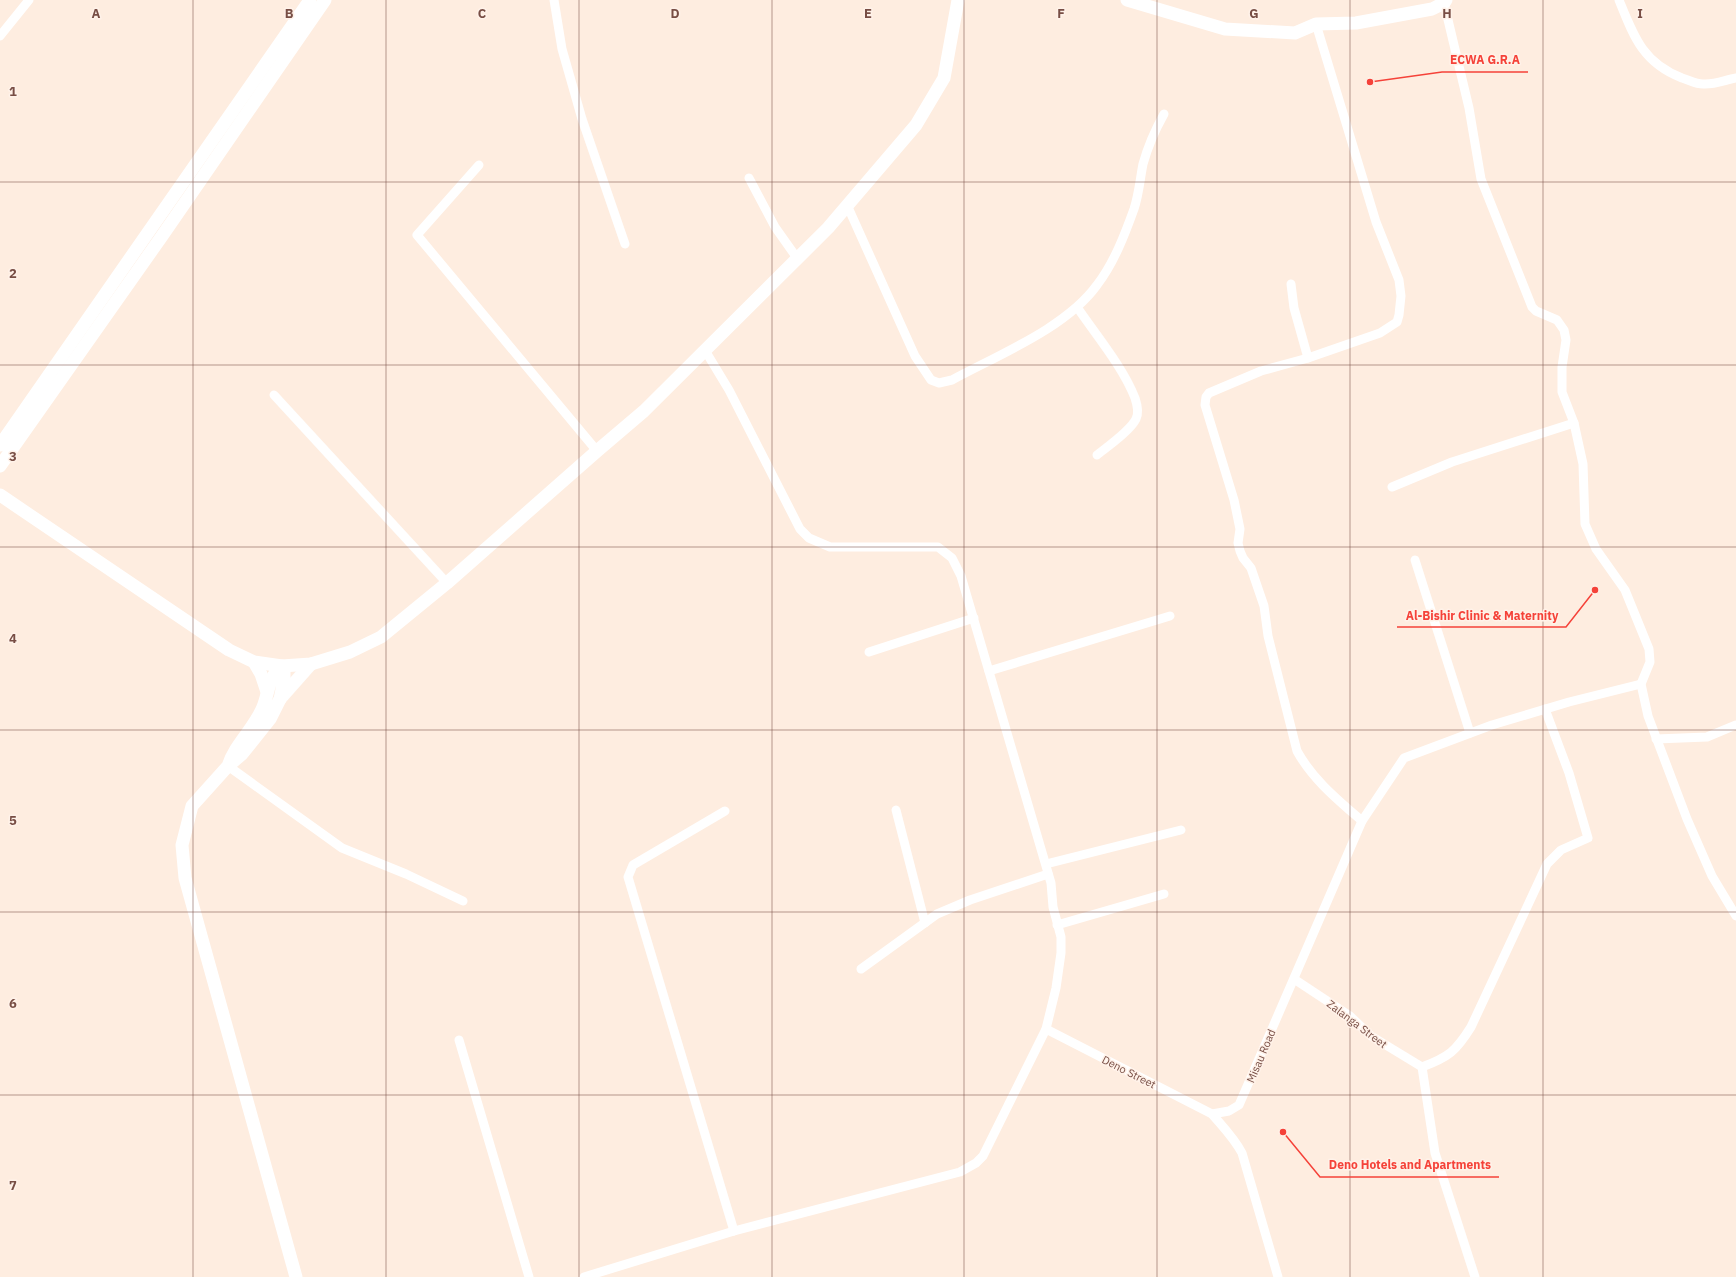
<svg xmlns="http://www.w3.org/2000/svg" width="1736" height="1277" font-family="'IBM Plex Sans',sans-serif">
	<rect width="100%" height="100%" fill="#feede0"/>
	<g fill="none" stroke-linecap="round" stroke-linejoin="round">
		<g stroke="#fff" stroke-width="9">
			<polyline points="554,0 562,49 582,119 625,244"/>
			<path d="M1619,0C1634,37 1643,63 1682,78C1689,80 1696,84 1703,84C1714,85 1725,80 1736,78"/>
			<polyline points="1444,3 1469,108 1481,179 1532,307 1536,311 1557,320 1564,330 1566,340 1562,367 1562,392 1574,423 1583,464 1585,524 1596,549 1625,590 1649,649 1650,662 1641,684 1648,716 1687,819 1712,876 1736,916"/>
			<path d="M1316,24L1376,222L1399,280L1401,296L1399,315L1397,322L1380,333L1308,358L1261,371L1209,393L1206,397L1205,405L1234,500L1240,529L1238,543L1240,551L1243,558L1251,568L1264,606L1268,636L1297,751C1313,780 1338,800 1362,821"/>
			<polyline points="0,36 29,0"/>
			<polyline points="479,165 417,235 597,451"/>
			<polyline points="749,178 775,227 797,258"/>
			<path d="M847,205L915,356L931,380L939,383L952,380C998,355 1066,328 1097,285C1114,263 1125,234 1134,209C1139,194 1140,179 1143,164C1148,146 1155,130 1164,114"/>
			<polyline points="1291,284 1294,308 1308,358"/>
			<path d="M1077,307C1096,335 1123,367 1135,398C1137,404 1139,413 1136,419C1130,431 1107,447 1097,455"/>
			<polyline points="274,395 447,583"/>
			<polyline points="1392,487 1452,462 1574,423"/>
			<polyline points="1415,560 1470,733"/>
			<polyline points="869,652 974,618"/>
			<polyline points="989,671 1170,616"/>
			<polyline points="1656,739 1707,737 1736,725"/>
			<polyline points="228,766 342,848 406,874 463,901"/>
			<polyline points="896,810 925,923"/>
			<polyline points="725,811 633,865 628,877 734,1231"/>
			<polyline points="1046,864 1181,830"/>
			<polyline points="1057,925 1164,894"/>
			<polyline points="861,969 937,914 970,900 1048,874"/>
			<polyline points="1294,979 1350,1016 1371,1036 1422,1067"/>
			<path d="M1046,1029L1212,1114C1223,1127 1234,1138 1242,1153L1278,1277"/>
			<polyline points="459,1040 529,1277"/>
			<path d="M1422,1067C1449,1057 1456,1051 1471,1027L1547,864L1561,850L1588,838L1569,773L1545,709"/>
			<polyline points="1422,1067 1435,1153 1475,1277"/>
			<polyline points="1212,1114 1229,1111 1239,1105 1362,821 1404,758 1492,725 1569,702 1641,684"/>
			<polyline points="584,1277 734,1231 960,1172 976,1163 983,1156 1046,1029 1056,988 1061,953 1061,937 1053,907 1051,883 961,576 952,558 938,547 830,547 809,538 800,529 729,390 706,352"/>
		</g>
		<g stroke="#fff" stroke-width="13">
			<polyline points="1127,0 1225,29 1295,33 1316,24 1356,23 1432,9 1444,3 1446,0"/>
			<polyline points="0,445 310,0"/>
			<polyline points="0,466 162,236 325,0"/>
			<polyline points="0,495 229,650 254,662 282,666 311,664 350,652 381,637 447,583 597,451 644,411 828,228 916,125 944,78 958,0"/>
			<polyline points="254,662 261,674 267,692"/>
			<polyline points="280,699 311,664"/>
			<path d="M228,766C235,744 254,729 263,707C269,692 268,677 282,666L284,671V680L280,699L270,719L242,754L228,766L192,806L182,845L185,878L296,1277"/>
		</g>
	</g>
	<path fill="none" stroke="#784e45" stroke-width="1" stroke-opacity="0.55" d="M193,0V1277M386,0V1277M579,0V1277M772,0V1277M964,0V1277M1157,0V1277M1350,0V1277M1543,0V1277M0,182H1736M0,365H1736M0,547H1736M0,730H1736M0,912H1736M0,1095H1736"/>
	<g text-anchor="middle" stroke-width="3" stroke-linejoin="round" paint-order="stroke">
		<g font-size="11" fill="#784e45" stroke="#fff2e9">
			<text transform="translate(1357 1024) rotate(37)" y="4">Zalanga Street</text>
			<text transform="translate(1261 1056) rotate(-67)" y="4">Misau Road</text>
			<text transform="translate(1129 1072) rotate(27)" y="4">Deno Street</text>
		</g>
	</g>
	<g font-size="13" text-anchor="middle" font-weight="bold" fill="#784e45" stroke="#fff2e9" stroke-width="3" stroke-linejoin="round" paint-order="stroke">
		<text x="96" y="18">A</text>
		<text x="289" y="18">B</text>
		<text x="482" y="18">C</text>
		<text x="675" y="18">D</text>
		<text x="868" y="18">E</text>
		<text x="1061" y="18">F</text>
		<text x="1254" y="18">G</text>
		<text x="1447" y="18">H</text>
		<text x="1640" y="18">I</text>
		<text x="13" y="96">1</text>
		<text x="13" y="278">2</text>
		<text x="13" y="461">3</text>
		<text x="13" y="643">4</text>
		<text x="13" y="825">5</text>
		<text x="13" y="1008">6</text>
		<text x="13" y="1190">7</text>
	</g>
	<path fill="none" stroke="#f54239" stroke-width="1.5" d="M1370 82L1442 72H1528M1595 590L1566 627H1397M1283 1132L1320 1177H1499"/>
	<g fill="#f54239" stroke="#fff2e9" stroke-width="1.5">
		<circle cx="1370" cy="82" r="4"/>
		<circle cx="1595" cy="590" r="4"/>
		<circle cx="1283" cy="1132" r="4"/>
	</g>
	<g font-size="12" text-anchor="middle" font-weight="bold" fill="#f54239" stroke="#fff2e9" stroke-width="3" stroke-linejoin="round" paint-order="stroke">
		<text x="1485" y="64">ECWA G.R.A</text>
		<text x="1482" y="620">Al-Bishir Clinic &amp; Maternity</text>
		<text x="1410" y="1169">Deno Hotels and Apartments</text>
	</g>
</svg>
